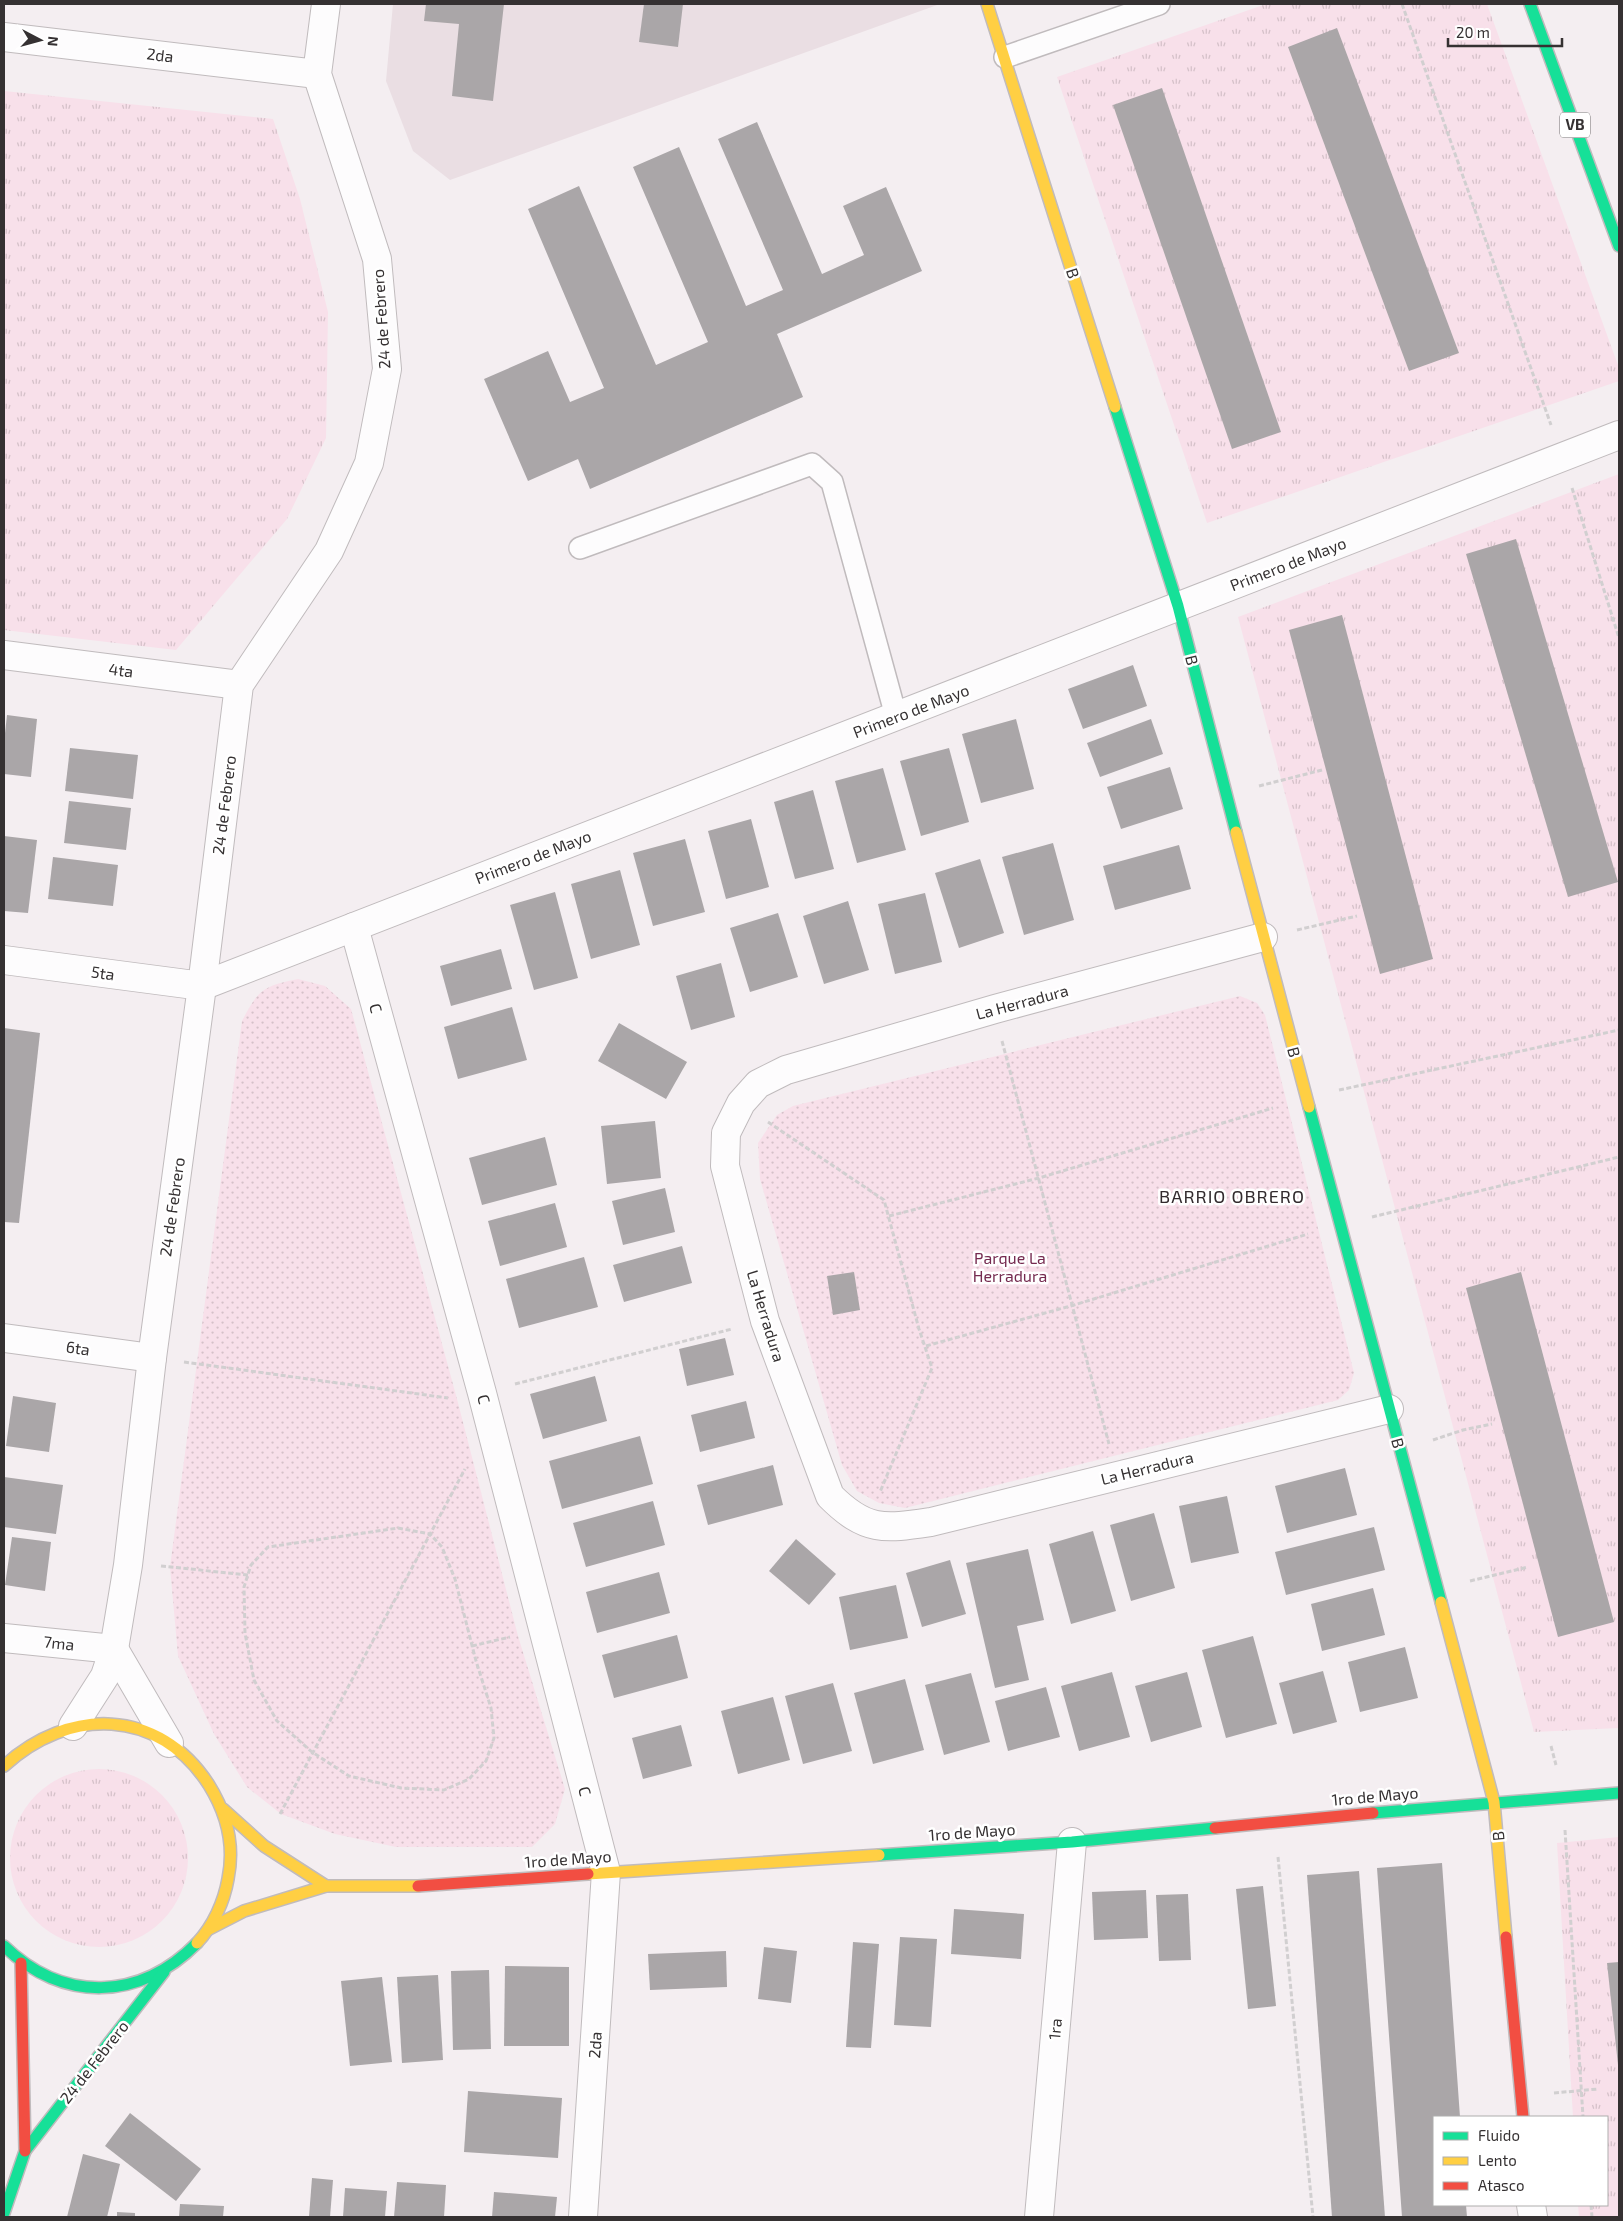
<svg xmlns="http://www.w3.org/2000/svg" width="1623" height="2221" font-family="'Exo 2',sans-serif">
	<defs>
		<pattern id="grass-tufts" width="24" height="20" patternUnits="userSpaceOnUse" patternTransform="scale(1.25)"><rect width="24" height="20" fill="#f8e0ea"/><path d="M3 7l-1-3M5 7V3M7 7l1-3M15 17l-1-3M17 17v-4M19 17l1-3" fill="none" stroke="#d5c1c9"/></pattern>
		<pattern id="park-dots" width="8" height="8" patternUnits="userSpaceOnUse" patternTransform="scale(1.25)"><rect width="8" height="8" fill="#f8e0ea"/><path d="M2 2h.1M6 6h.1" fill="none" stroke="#d5c1c9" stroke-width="1.8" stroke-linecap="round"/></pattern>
	</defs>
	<rect width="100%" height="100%" fill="#f4eef1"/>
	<polygon fill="#eadee3" points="393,4 940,4 450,180 413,151 386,81"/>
	<g fill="url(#grass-tufts)">
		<polygon points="1266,4 1487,4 1619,368 1619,381 1207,523 1057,77"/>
		<polygon points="4,91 273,119 300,199 328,312 326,438 287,519 176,650 4,630"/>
		<polygon points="1619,474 1619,1728 1534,1732 1238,617"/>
		<circle cx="99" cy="1858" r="89"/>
		<polygon points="1619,1837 1619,2217 1579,2217 1578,2205 1607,2205 1607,2117 1573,2117 1557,1843"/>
	</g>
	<g fill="url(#park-dots)">
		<path d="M298,979L325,986L351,1009L457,1399L518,1636L565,1789L555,1824L532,1847H396L335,1834L281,1814L247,1787L214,1734L178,1656L170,1567L242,1021C258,990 263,986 298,979Z"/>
		<polygon points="1240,996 1257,1003 1265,1015 1354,1373 1349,1390 1338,1400 905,1508 879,1503 857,1491 842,1465 760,1179 758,1143 777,1115 793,1106"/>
	</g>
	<g fill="#aaa6a8">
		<polygon points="426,4 504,4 493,101 452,96 459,24 424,21"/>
		<polygon points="644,4 683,4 678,47 639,42"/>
		<polygon points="1337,28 1459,353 1409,371 1288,47"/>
		<polygon points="1162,88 1281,432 1232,449 1113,105"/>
		<polygon points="757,122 822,274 864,255 843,206 886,187 922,271 777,334 803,397 590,489 578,459 528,481 484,379 548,351 570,402 604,388 528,209 579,186 656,365 708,342 633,167 679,147 746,306 783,290 718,139"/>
		<polygon points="1516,539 1618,882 1568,897 1466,554"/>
		<polygon points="1342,615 1433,959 1380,974 1289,630"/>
		<polygon points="1133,665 1147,706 1083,729 1068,689"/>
		<polygon points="7,715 37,719 31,777 4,774 4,742"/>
		<polygon points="1016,719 1034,789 981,803 962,734"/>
		<polygon points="1151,719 1163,754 1100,777 1087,743"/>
		<polygon points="70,748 138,755 133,799 65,791"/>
		<polygon points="949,748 969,822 921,836 900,761"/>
		<polygon points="1170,767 1183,809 1121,829 1107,787"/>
		<polygon points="883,768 906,850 857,863 835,781"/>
		<polygon points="813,790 834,869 795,879 774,802"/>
		<polygon points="69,801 131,808 126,850 64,843"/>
		<polygon points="751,819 769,887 726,899 708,831"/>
		<polygon points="4,836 37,840 28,913 4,911"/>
		<polygon points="685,839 705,912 653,926 633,853"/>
		<polygon points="1053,843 1074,920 1024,935 1002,857"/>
		<polygon points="1179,845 1191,889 1115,910 1103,866"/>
		<polygon points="53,857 118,865 113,906 48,899"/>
		<polygon points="980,859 1004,933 959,948 935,873"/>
		<polygon points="620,870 640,945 591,959 571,884"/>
		<polygon points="555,892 578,978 534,990 510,905"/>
		<polygon points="925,893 942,962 895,974 878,904"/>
		<polygon points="848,901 869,970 824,984 803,916"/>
		<polygon points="778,913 798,977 750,992 730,928"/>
		<polygon points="501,949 512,989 451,1006 440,966"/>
		<polygon points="721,963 735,1017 691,1030 676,976"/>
		<polygon points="512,1007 527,1060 458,1079 444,1027"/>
		<polygon points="619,1023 687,1062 666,1099 598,1061"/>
		<polygon points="4,1028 40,1033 19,1223 4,1222"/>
		<polygon points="655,1121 661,1178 607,1184 601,1126"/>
		<polygon points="545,1137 557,1185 482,1205 469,1158"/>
		<polygon points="665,1188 675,1232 623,1245 612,1201"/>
		<polygon points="555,1203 567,1247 500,1266 488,1221"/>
		<polygon points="682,1246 692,1283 624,1302 613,1265"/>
		<polygon points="584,1257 598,1307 519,1328 506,1279"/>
		<polygon points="854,1272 860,1310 833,1315 827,1276"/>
		<polygon points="1521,1272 1614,1622 1558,1637 1466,1288"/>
		<polygon points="725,1338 734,1375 687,1386 679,1349"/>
		<polygon points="595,1376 607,1421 543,1439 530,1394"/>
		<polygon points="13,1396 56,1403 49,1452 6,1446"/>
		<polygon points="746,1401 755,1438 700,1452 691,1415"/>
		<polygon points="640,1436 653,1484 562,1509 549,1461"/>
		<polygon points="773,1465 783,1505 708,1525 697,1485"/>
		<polygon points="1345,1468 1357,1515 1287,1533 1275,1486"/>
		<polygon points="4,1477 63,1485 56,1534 4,1527"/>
		<polygon points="1227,1496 1239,1553 1191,1563 1179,1506"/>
		<polygon points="653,1501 665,1545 586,1567 573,1523"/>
		<polygon points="1154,1513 1175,1588 1131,1601 1110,1525"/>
		<polygon points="1374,1527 1385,1570 1286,1595 1275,1552"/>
		<polygon points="1093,1531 1116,1611 1071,1624 1049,1544"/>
		<polygon points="12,1537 51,1542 45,1591 5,1585"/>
		<polygon points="796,1539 836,1574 809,1605 769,1571"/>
		<polygon points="1028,1549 1044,1620 1017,1626 1029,1680 995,1688 966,1563"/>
		<polygon points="950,1560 966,1614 922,1627 906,1573"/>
		<polygon points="659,1572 670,1613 597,1633 586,1592"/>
		<polygon points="896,1585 908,1638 850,1650 839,1597"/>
		<polygon points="1373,1588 1385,1635 1322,1651 1311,1604"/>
		<polygon points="677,1635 688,1678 614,1698 602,1655"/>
		<polygon points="1253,1636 1277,1724 1226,1738 1202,1650"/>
		<polygon points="1405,1647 1418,1698 1360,1712 1348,1662"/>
		<polygon points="1323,1671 1337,1722 1293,1734 1279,1683"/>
		<polygon points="1112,1672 1130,1737 1079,1751 1061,1686"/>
		<polygon points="1187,1672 1202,1727 1151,1742 1135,1686"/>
		<polygon points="971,1673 990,1742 944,1755 925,1685"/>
		<polygon points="905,1679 924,1750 873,1764 854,1693"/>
		<polygon points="833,1683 852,1751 803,1764 785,1696"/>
		<polygon points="1046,1687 1060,1737 1008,1751 995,1701"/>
		<polygon points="773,1697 790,1760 738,1774 721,1711"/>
		<polygon points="681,1725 692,1766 643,1779 632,1738"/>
		<polygon points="1442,1863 1460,2117 1434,2117 1434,2205 1466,2205 1467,2217 1402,2217 1377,1868"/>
		<polygon points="1359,1871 1385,2217 1332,2217 1307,1875"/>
		<polygon points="1263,1886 1276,2006 1248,2009 1236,1889"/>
		<polygon points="1146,1890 1148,1938 1094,1940 1092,1892"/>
		<polygon points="1188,1894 1191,1960 1159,1961 1156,1895"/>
		<polygon points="954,1909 1024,1914 1021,1959 951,1954"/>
		<polygon points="900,1937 937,1939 931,2027 894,2025"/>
		<polygon points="853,1942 879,1944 871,2048 846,2047"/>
		<polygon points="764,1947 797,1951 791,2003 758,1999"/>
		<polygon points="726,1951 727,1987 650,1990 648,1954"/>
		<polygon points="1619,1962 1619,2065 1618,2065 1607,1963"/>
		<polygon points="505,1966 569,1967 569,2046 504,2046"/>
		<polygon points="489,1970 491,2049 453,2050 451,1971"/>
		<polygon points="438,1975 443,2060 402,2063 397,1977"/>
		<polygon points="382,1977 392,2062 350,2066 341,1981"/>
		<polygon points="468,2091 562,2098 558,2158 464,2152"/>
		<polygon points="130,2113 201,2169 176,2201 105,2146"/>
		<polygon points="83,2154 120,2164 107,2217 67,2217"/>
		<polygon points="312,2178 333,2180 330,2217 309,2217"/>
		<polygon points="397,2182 446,2185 444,2217 394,2217"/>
		<polygon points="345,2188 387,2191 385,2217 343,2217"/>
		<polygon points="494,2192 557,2197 555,2217 492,2217"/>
		<polygon points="180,2204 224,2206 223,2217 179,2217"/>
		<polygon points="117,2212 135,2213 135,2217 117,2217"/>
	</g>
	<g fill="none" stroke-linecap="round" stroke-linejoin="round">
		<g stroke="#c0bbbd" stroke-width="24">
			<g id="lane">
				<polyline points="1005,57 1159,4"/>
				<polyline points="580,548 812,464 832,482 896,716"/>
			</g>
		</g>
		<g stroke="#c0bbbd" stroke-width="30">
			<g id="street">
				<polyline points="4,37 317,74"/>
				<polyline points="4,655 239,685"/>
				<polyline points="354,927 482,1393 606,1872 583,2217"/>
				<path d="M1263,937L995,1009L786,1070L758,1084L741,1103L726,1133L725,1166L765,1321L830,1496C866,1532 884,1529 931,1522L1389,1409"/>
				<polyline points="4,960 202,986 1619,435"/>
				<polyline points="4,1338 152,1358"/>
				<polyline points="4,1638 114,1649"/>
				<polyline points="114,1649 169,1743"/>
				<polyline points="73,1726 105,1676 114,1649 128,1565 152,1358 202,986 239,685 329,551 369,463 387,369 377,259 317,74 326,4"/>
				<polyline points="1531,2205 1533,2217"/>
				<polyline points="1039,2217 1072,1842"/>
			</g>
		</g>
		<g stroke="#c0bbbd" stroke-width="14">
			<g id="fast">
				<polyline points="1530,4 1619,246"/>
				<polyline points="1115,407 1178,606 1236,832"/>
				<polyline points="1309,1107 1441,1602"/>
				<polyline points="1373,1813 1619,1793"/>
				<polyline points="879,1855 1072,1842 1215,1828"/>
				<path d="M4,1946C63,2003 140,2001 197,1943"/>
				<polyline points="4,2213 25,2151 164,1972"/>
			</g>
		</g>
		<g stroke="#c0bbbd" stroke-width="14">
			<g id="slow">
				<polyline points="987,4 1115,407"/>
				<polyline points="1236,832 1309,1107"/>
				<polyline points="1441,1602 1494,1802 1506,1937"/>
				<path d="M4,1766C68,1707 159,1707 209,1785C227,1814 235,1845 228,1879C224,1902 213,1926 197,1943"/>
				<polyline points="223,1809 264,1846 326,1886"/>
				<polyline points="588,1874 879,1855"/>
				<polyline points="209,1929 244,1911 326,1886 418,1886"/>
			</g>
		</g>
		<g stroke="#c0bbbd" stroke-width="14">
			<g id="jam">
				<polyline points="1215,1828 1373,1813"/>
				<polyline points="418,1886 588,1874"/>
				<polyline points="1506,1937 1523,2117"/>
				<polyline points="21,1963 25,2151"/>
			</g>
		</g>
		<g stroke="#d1cfd0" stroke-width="3" stroke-dasharray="5 2.5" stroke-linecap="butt">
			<polyline points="1402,4 1551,425"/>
			<polyline points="1572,488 1619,638"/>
			<polyline points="1259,786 1322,770"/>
			<polyline points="1297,930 1357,916"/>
			<polyline points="1002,1041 1109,1444"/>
			<polyline points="1339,1090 1619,1030"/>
			<polyline points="768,1122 884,1200 919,1329 932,1368 880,1492"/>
			<polyline points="889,1216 1039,1178 1273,1108"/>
			<polyline points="1372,1217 1619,1157"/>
			<polyline points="926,1346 1074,1305 1308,1234"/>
			<polyline points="184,1362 448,1398"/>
			<polyline points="515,1384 732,1329"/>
			<polyline points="1433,1440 1463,1430 1492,1424"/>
			<polygon points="398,1528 430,1534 442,1547 455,1579 476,1661 491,1708 494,1738 486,1761 469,1779 444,1790 401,1788 349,1776 312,1752 277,1721 254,1680 245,1633 244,1587 251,1565 268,1547"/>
			<polyline points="161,1566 248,1575"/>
			<polyline points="1470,1581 1528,1567"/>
			<polyline points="472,1646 510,1637"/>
			<polyline points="1551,1746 1556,1765"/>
			<polyline points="280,1814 465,1469"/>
			<polyline points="1565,1830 1583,2117"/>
			<polyline points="1278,1857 1313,2217"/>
			<polyline points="1554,2093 1598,2089"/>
			<polyline points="1591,2205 1592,2217"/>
		</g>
		<use href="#lane" stroke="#fdfcfd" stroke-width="21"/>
		<use href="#street" stroke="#fdfcfd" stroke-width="28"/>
		<use href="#fast" stroke="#16e098" stroke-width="11"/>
		<use href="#slow" stroke="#ffcf43" stroke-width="11"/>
		<use href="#jam" stroke="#f24e42" stroke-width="11"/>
	</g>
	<g text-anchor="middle" stroke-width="5" stroke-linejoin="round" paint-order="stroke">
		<rect fill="#fff" stroke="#726f70" stroke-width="1" x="1560" y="112.5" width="30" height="25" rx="4"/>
		<g font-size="15" font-weight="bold" fill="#353132">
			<text x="1575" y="130">VB</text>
		</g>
		<g font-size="16" fill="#353132" stroke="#fff">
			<text transform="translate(160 55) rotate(7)" y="6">2da</text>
			<text transform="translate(1073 273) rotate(72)" y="6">B</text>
			<text transform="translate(381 319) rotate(-94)" y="6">24 de Febrero</text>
			<text transform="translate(1288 564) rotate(-21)" y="6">Primero de Mayo</text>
			<text transform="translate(1192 660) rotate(76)" y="6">B</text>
			<text transform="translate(121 670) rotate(7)" y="6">4ta</text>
			<text transform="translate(911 711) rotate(-21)" y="6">Primero de Mayo</text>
			<text transform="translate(224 805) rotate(-83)" y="6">24 de Febrero</text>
			<text transform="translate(533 857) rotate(-21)" y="6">Primero de Mayo</text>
			<text transform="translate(103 973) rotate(8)" y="6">5ta</text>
			<text transform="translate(1022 1002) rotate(-15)" y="6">La Herradura</text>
			<text transform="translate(376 1008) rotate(75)" y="6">C</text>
			<text transform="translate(1294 1052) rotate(75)" y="6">B</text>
			<text transform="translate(172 1207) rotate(-82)" y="6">24 de Febrero</text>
			<text transform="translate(766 1316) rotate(73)" y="6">La Herradura</text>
			<text transform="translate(78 1348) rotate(8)" y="6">6ta</text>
			<text transform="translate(484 1399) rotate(75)" y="6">C</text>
			<text transform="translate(1398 1443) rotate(75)" y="6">B</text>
			<text transform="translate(1147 1468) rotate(-14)" y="6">La Herradura</text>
			<text transform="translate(59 1643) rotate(6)" y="6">7ma</text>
			<text transform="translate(585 1791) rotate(75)" y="6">C</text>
			<text transform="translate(1375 1796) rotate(-5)" y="6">1ro de Mayo</text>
			<text transform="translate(972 1832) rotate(-4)" y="6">1ro de Mayo</text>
			<text transform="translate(1498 1836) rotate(-95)" y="6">B</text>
			<text transform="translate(568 1859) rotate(-4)" y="6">1ro de Mayo</text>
			<text transform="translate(1055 2029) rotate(-85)" y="6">1ra</text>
			<text transform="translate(595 2045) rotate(-86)" y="6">2da</text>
			<text transform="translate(94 2062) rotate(-52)" y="6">24 de Febrero</text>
		</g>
		<g font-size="16" fill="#752b50" stroke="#fff">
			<text x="1010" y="1264">Parque La<tspan x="1010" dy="18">Herradura</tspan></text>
		</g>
		<g font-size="18" letter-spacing="1" fill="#322b2e" stroke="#fff">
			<text x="1232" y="1203">BARRIO OBRERO</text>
		</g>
	</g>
	<rect width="1623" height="2221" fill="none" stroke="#353132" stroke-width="10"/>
	<rect x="1433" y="2116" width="175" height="90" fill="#ffffff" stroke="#aeadad"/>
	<rect x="1443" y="2132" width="25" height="8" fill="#16e098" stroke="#aeadad"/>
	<text x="1478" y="2141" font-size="15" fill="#353132">Fluido</text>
	<rect x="1443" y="2157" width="25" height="8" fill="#ffcf43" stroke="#aeadad"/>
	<text x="1478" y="2166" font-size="15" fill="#353132">Lento</text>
	<rect x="1443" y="2182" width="25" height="8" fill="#f24e42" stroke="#aeadad"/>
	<text x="1478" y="2191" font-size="15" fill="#353132">Atasco</text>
	<g transform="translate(40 40) rotate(96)" stroke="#ffffff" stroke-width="4" paint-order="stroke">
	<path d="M0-4L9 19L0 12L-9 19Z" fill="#353132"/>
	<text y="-8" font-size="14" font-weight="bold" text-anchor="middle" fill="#353132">N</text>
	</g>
	<path d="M1448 38v8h114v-8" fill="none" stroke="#353132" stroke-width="2.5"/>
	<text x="1456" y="38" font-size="15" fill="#353132" stroke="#ffffff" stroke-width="4" paint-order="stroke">20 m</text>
</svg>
